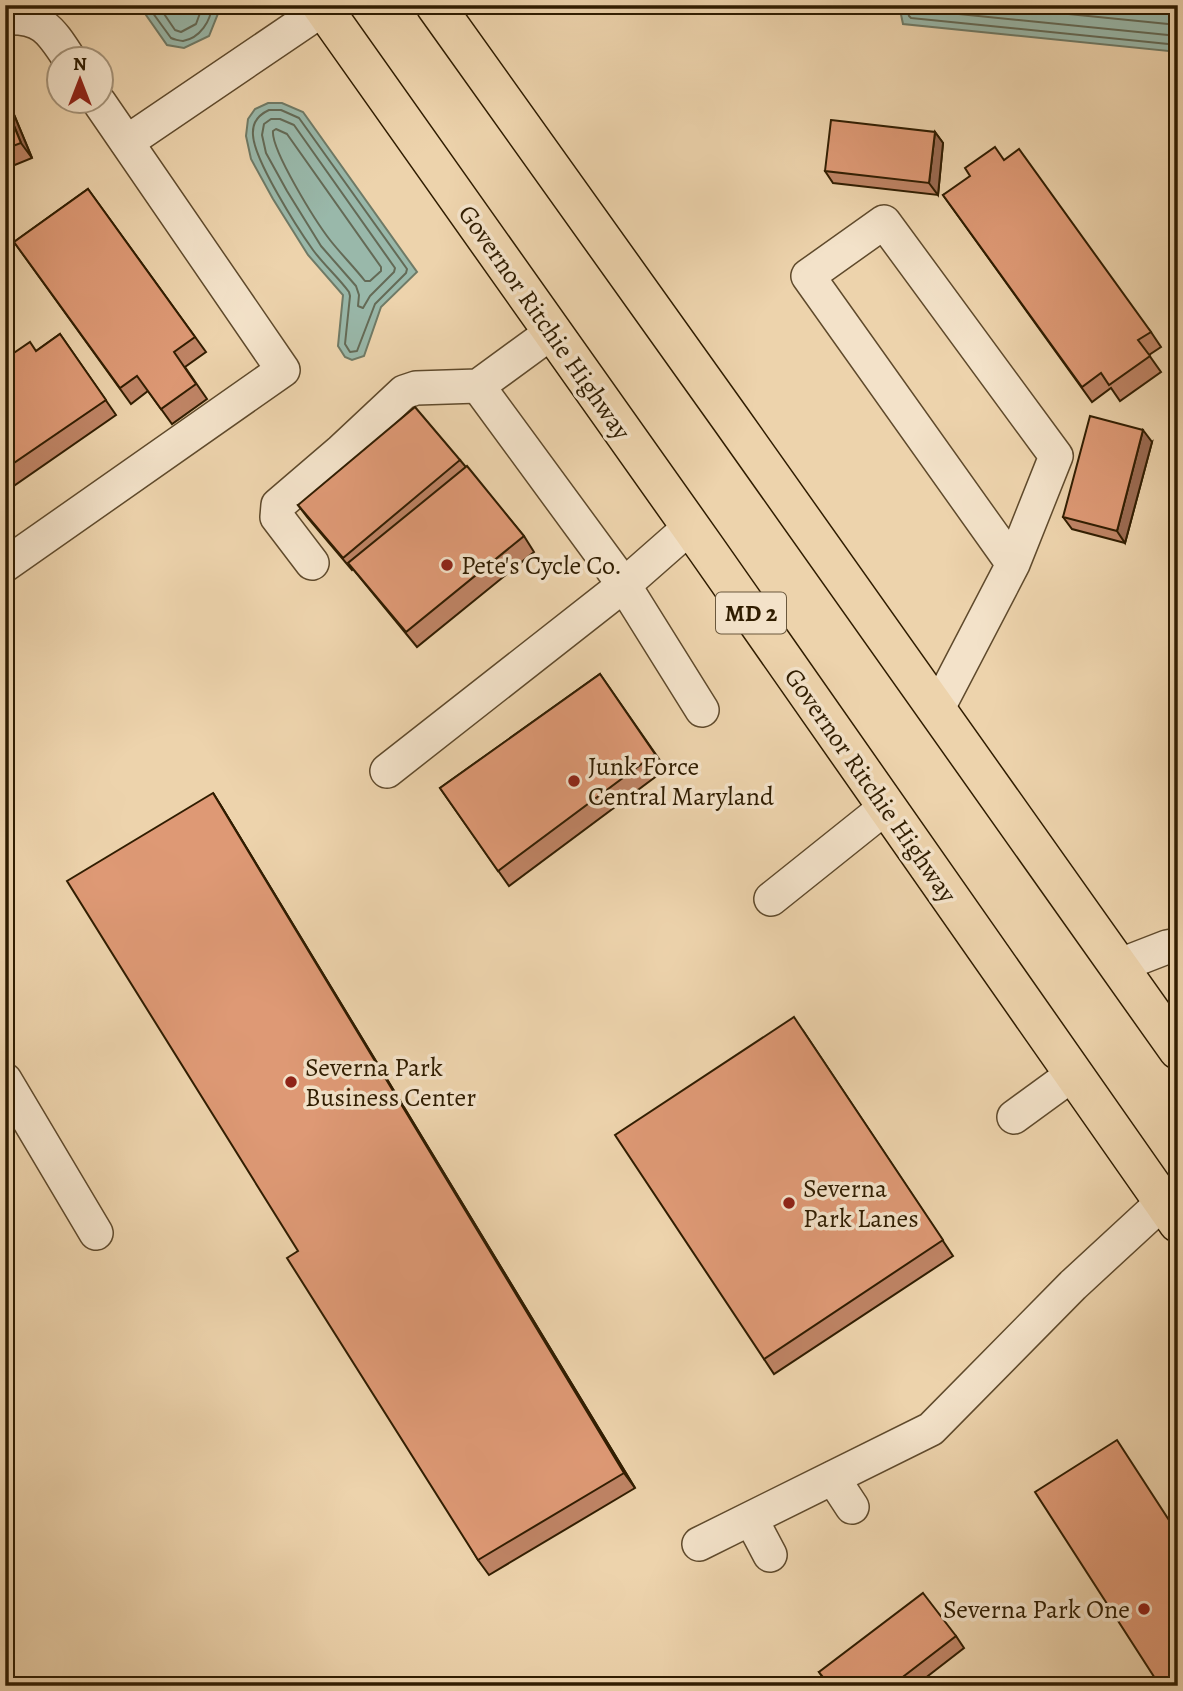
<svg xmlns="http://www.w3.org/2000/svg" width="1183" height="1691" font-family="Alegreya,serif">
	<rect width="100%" height="100%" fill="#edd3ac"/>
	<filter id="stains"><feTurbulence type="fractalNoise" baseFrequency=".00286" numOctaves="4"/><feColorMatrix values="0 0 0 0 .2 0 0 0 0 .09 0 0 0 0 .02 0 0 0 .5 -.17"/></filter>
	<radialGradient id="worn" r=".72"><stop offset=".6" stop-color="#630" stop-opacity="0"/><stop offset="1" stop-color="#630" stop-opacity=".3"/></radialGradient>
	<g fill="#99b8aa" stroke="#6f7a66" stroke-width="2">
		<polygon points="139,5 219,5 219,11 209,36 184,48 167,45"/>
		<polygon points="899,5 1178,5 1178,52 903,24"/>
		<polygon points="268,103 282,103 303,112 417,272 381,307 364,356 352,360 345,357 338,346 343,295 308,255 273,199 251,159 246,136 248,119 255,109"/>
	</g>
	<g fill="none" stroke-linecap="round" stroke-linejoin="round">
		<g stroke="#646a56" stroke-width="2">
			<path d="M147,5L171,38C173,39 180,41 183,41C200,38 211,21 212,5"/>
			<polyline points="158,5 175,30 181,32 196,24 203,5"/>
			<polyline points="906,5 909,16 911,18 1178,45"/>
			<polyline points="915,5 919,10 1178,36"/>
			<polyline points="979,5 1178,25"/>
			<path d="M269,110H281L299,118L407,269L406,273L375,304L357,351L350,352L345,344L350,296L349,292C338,277 324,265 313,250C298,229 254,160 253,135C252,123 258,115 269,110Z"/>
			<polygon points="271,119 280,119 294,125 395,268 394,272 370,296 363,308 358,306 359,295 356,286 321,246 287,191 266,153 262,135 264,124"/>
			<path d="M276,129L287,134L381,267V271L370,281H365C354,267 341,254 330,240C316,222 271,150 273,131Z"/>
		</g>
		<g stroke="#5f4a2c" stroke-width="36">
			<g id="minor">
				<path d="M5,18C43,16 51,31 70,60"/>
				<polyline points="127,142 323,9"/>
				<polyline points="478,386 624,585 702,710"/>
				<polyline points="312,563 277,517 278,505 341,451 404,392 416,388 478,386 552,332"/>
				<polyline points="5,565 283,370 99,102"/>
				<polyline points="937,710 1013,564 1056,456 884,222 808,276 1013,564"/>
				<polyline points="387,771 624,585 690,527"/>
				<polyline points="771,899 886,807"/>
				<polyline points="1118,966 1167,947 1178,945"/>
				<polyline points="5,1080 96,1233"/>
				<polyline points="1014,1117 1073,1074"/>
				<polyline points="833,1478 852,1507"/>
				<polyline points="751,1519 770,1555"/>
				<polyline points="699,1544 931,1429 1073,1285 1163,1202"/>
			</g>
		</g>
		<g stroke="#301d01" stroke-width="41">
			<g id="highway">
				<polyline points="321,5 707,550 1178,1223"/>
				<polyline points="435,5 730,418 1178,1050"/>
			</g>
		</g>
		<use href="#minor" stroke="#f3e2c9" stroke-width="33"/>
		<use href="#highway" stroke="#edd3ac" stroke-width="38"/>
	</g>
	<g fill="#bf8465" stroke="#301d01" stroke-width="2">
		<polygon points="5,93 32,158 5,169"/>
		<polygon points="935,132 943,143 938,195 833,183 825,171"/>
		<polygon points="1004,160 1151,332 1161,347 1149,355 1161,372 1120,401 1111,388 1092,402 943,195"/>
		<polygon points="88,189 206,352 185,367 207,399 172,424 148,391 131,404 14,242"/>
		<polygon points="60,334 116,415 5,492 5,359 36,351"/>
		<polygon points="1152,442 1125,543 1072,529 1063,517"/>
		<polygon points="460,460 524,536 534,552 417,647 353,569 352,570 307,517 298,505"/>
		<polygon points="600,674 666,769 509,886 440,788"/>
		<polygon points="213,793 223,809 635,1488 489,1575 478,1560 298,1251"/>
		<polygon points="804,1032 953,1256 774,1374 764,1359"/>
		<polygon points="956,1636 964,1648 915,1686 829,1686 819,1672"/>
	</g>
	<g fill="#9b6b52" stroke="#301d01" stroke-width="2">
		<polygon points="5,93 32,158 21,143 5,104"/>
		<polygon points="935,132 943,143 938,195 929,183"/>
		<polygon points="1143,430 1152,442 1125,543 1117,531"/>
		<polygon points="213,793 223,809 635,1488 624,1473"/>
	</g>
	<g fill="#de9975" stroke="#301d01" stroke-width="2">
		<polygon points="5,104 21,143 5,149"/>
		<polygon points="831,120 935,132 929,183 825,171"/>
		<polygon points="995,147 1004,160 1019,149 1151,332 1138,340 1150,356 1109,385 1101,373 1082,387 943,195 970,176 965,168"/>
		<polygon points="88,189 195,337 174,352 196,384 161,409 137,376 120,388 14,242"/>
		<polygon points="60,334 106,400 5,469 5,359 30,342 36,351"/>
		<polygon points="415,407 460,460 343,558 298,505"/>
		<polygon points="1090,416 1143,430 1117,531 1063,517"/>
		<polygon points="467,466 524,536 406,632 348,563"/>
		<polygon points="600,674 655,754 498,871 440,788"/>
		<polygon points="213,793 624,1473 478,1560 287,1258 298,1251 67,881"/>
		<polygon points="794,1017 943,1240 764,1359 615,1135"/>
		<polygon points="1117,1440 1178,1534 1178,1686 1160,1686 1035,1492"/>
		<polygon points="923,1593 956,1636 891,1686 830,1686 819,1672"/>
	</g>
	<g fill="#8f2418" stroke="#f3e2c9" stroke-width="2.5">
		<circle cx="447" cy="565" r="7"/>
		<circle cx="574" cy="781" r="7"/>
		<circle cx="291" cy="1082" r="7"/>
		<circle cx="789" cy="1203" r="7"/>
		<circle cx="1144" cy="1609" r="7"/>
	</g>
	<g text-anchor="middle" stroke-width="7" stroke-linejoin="round" paint-order="stroke">
		<rect fill="#f3e2c9" stroke="#6a583d" stroke-width="2" x="716" y="592.5" width="70" height="41" rx="5"/>
		<g font-size="24" font-weight="bold" fill="#301d01">
			<text x="751" y="621">MD 2</text>
		</g>
		<g font-size="26" fill="#301d01" stroke="#f3e2c9">
			<text transform="translate(545 322) rotate(55)" y="9">Governor Ritchie Highway</text>
			<text transform="translate(871 785) rotate(55)" y="9">Governor Ritchie Highway</text>
		</g>
		<g font-size="26" fill="#301d01" stroke="#f3e2c9" text-anchor="start">
			<text x="461" y="574">Pete's Cycle Co.</text>
			<text x="588" y="775">Junk Force<tspan x="588" dy="30">Central Maryland</tspan></text>
			<text x="305" y="1076">Severna Park<tspan x="305" dy="30">Business Center</tspan></text>
			<text x="803" y="1197">Severna<tspan x="803" dy="30">Park Lanes</tspan></text>
			<text x="1130" y="1618" text-anchor="end">Severna Park One</text>
		</g>
	</g>
	<rect width="1183" height="1691" fill="none" stroke="#edd3ac" stroke-width="28"/>
	<rect x="7" y="7" width="1169" height="1677" fill="none" stroke="#301d01" stroke-width="3.5"/>
	<rect x="14" y="14" width="1155" height="1663" fill="none" stroke="#301d01" stroke-width="2"/>
	<g transform="translate(80 80)"><circle r="33" fill="#f3e2c9" stroke="#a59379" stroke-width="2"/>
	<path d="M0-5L12 26L0 18L-12 26Z" fill="#8f2418"/>
	<text y="-10" font-size="19" font-weight="bold" text-anchor="middle" fill="#301d01">N</text>
	</g>
	<rect width="100%" height="100%" filter="url(#stains)"/>
	<rect width="100%" height="100%" fill="url(#worn)"/>
</svg>
